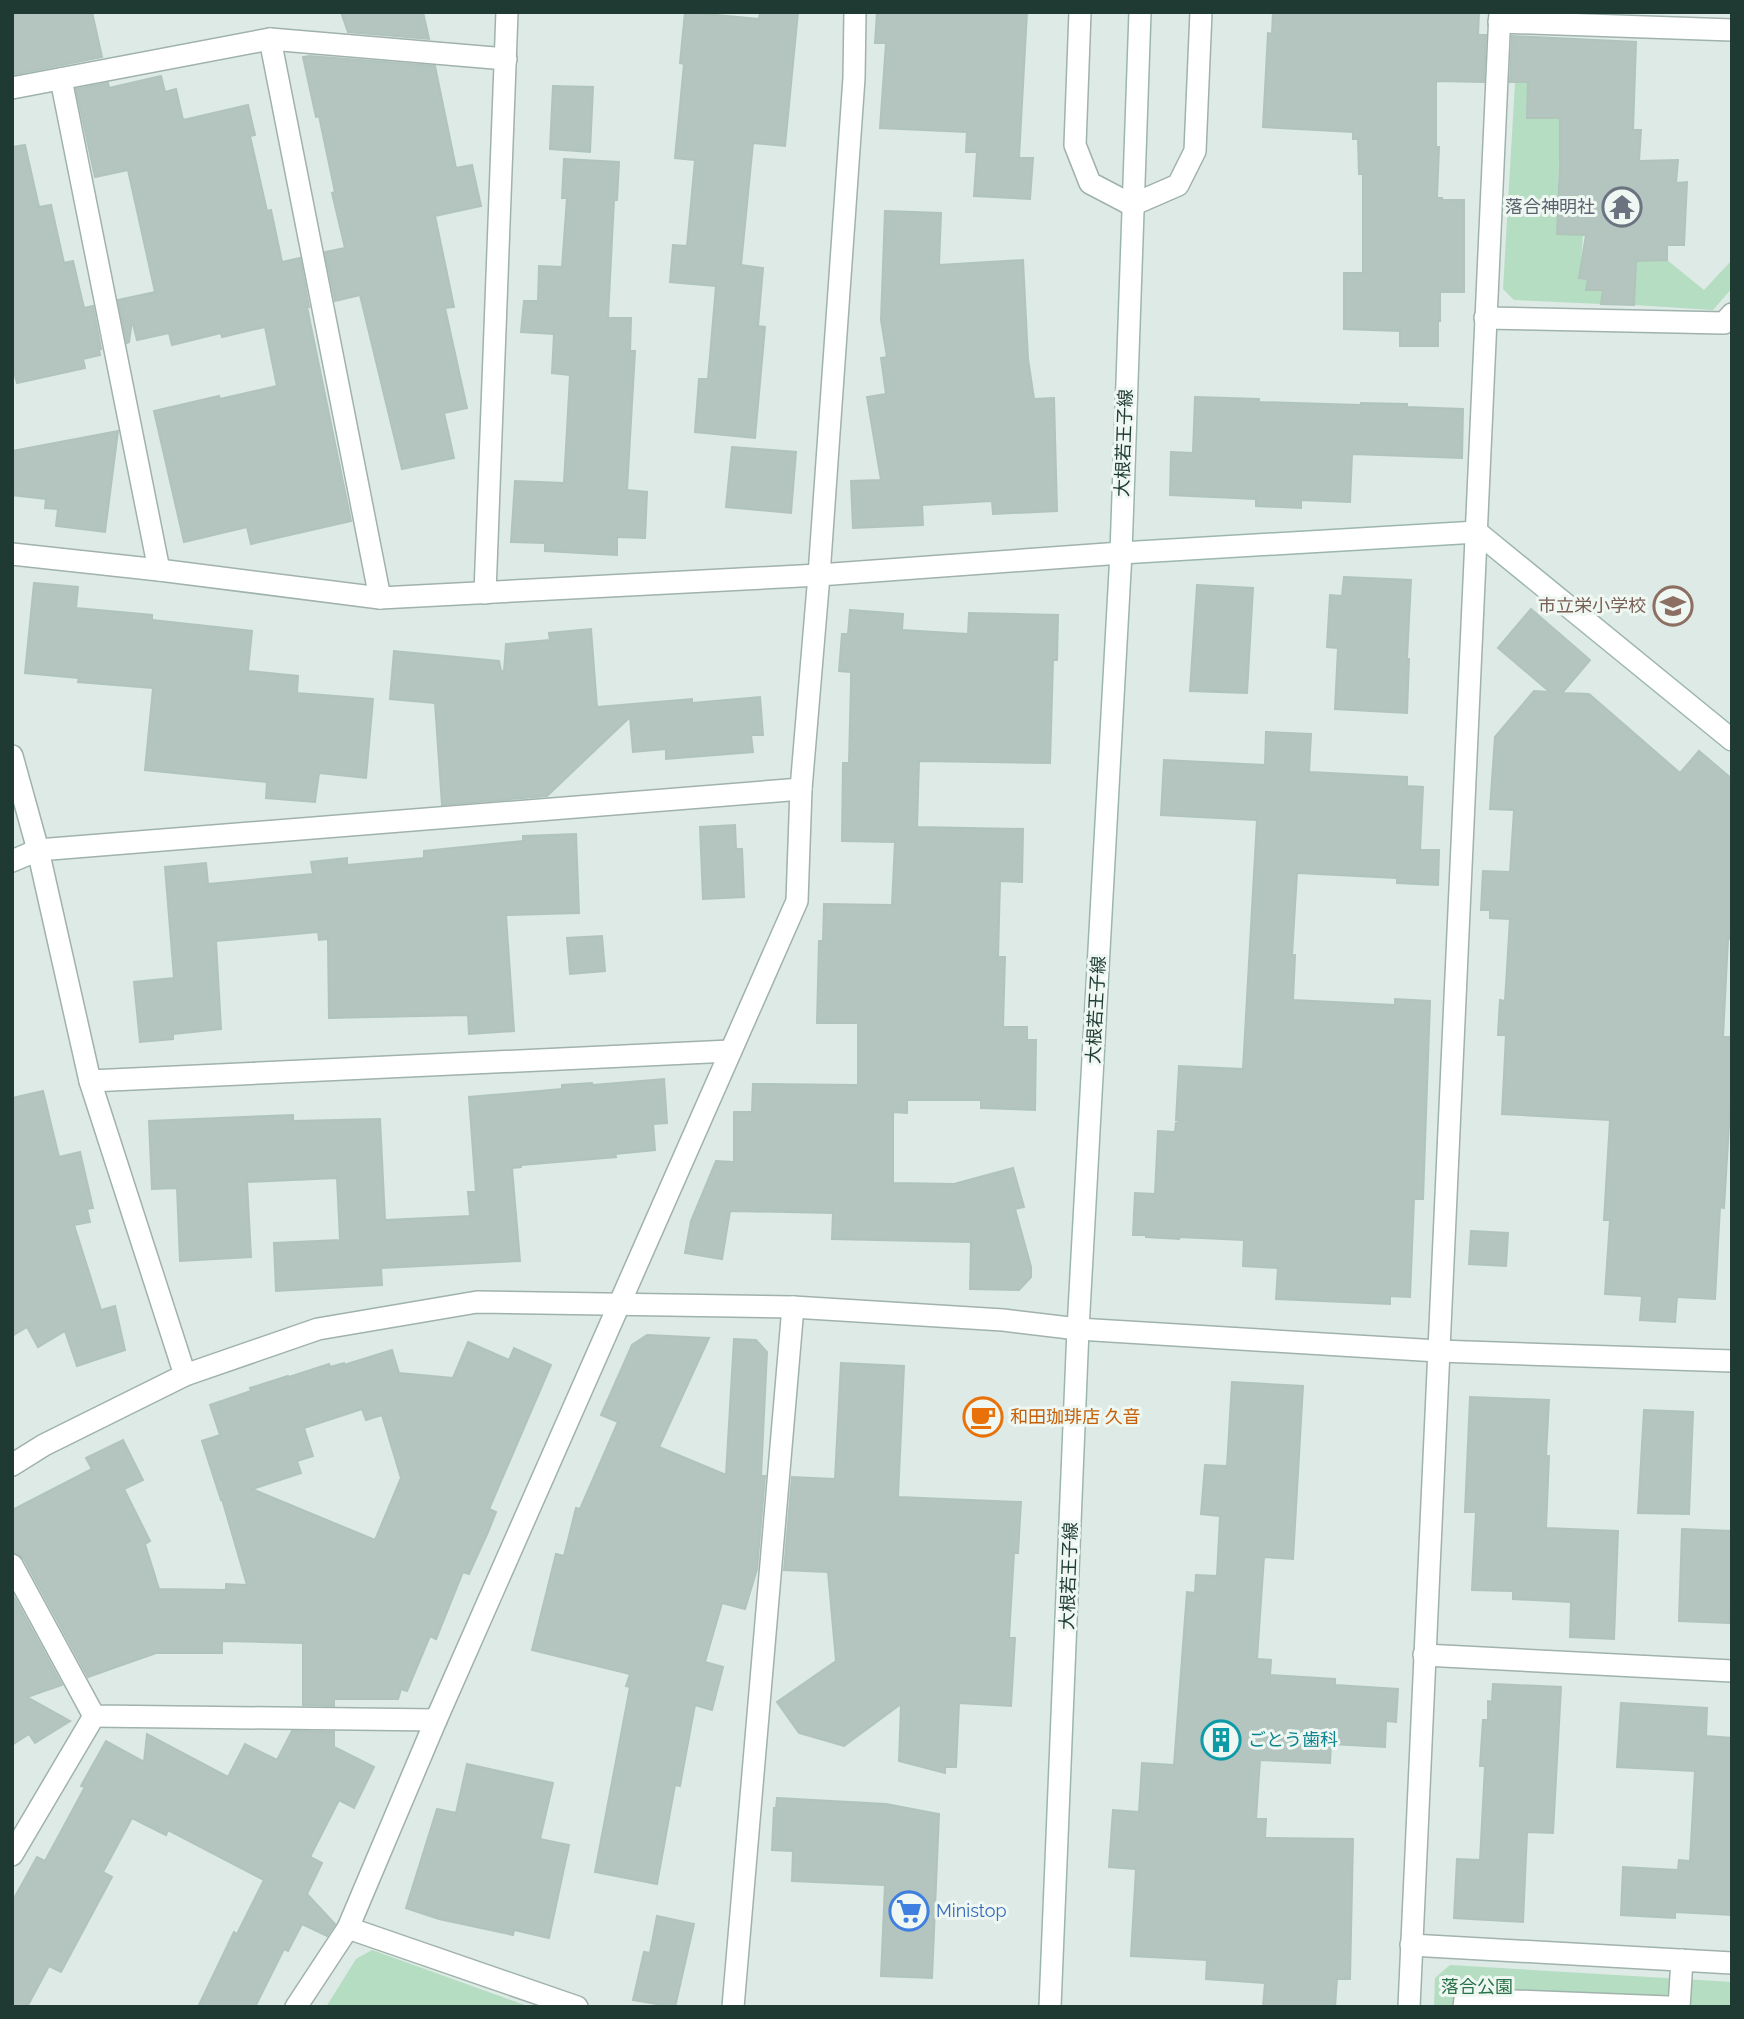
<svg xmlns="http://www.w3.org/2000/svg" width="1744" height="2019" font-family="Raleway,'Noto Sans JP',sans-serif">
	<rect width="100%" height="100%" fill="#ddeae5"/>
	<g fill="#b5ddc1">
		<polygon points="1529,37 1527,117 1560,118 1557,234 1583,235 1580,278 1588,279 1586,290 1603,290 1601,304 1514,300 1503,289 1517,48"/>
		<polygon points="1667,260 1704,290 1732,260 1732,288 1713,310 1634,305 1636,261"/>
		<polygon points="372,1950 530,2007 326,2007 356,1959"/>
		<polygon points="1450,1965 1732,1982 1732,2007 1434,2007 1435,1978"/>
	</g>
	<g fill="#b3c5be" stroke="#b0c4bc" stroke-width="2" fill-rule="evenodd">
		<polygon points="12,12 92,12 102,57 12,75"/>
		<polygon points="341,12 423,12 429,39 348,32"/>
		<polygon points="685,12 759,19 760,12 798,12 785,146 753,143 741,265 763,268 758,326 765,327 755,438 695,432 699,379 708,379 716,286 670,282 673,245 687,246 695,160 675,158 684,64 680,63"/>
		<polygon points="877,12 1027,12 1019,158 1033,158 1030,199 974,196 977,152 966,152 967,132 880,128 886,43 875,43"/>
		<polygon points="1273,12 1479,12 1478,35 1486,35 1484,82 1436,81 1436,147 1439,147 1437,198 1442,198 1442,200 1464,200 1464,292 1440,292 1440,321 1438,321 1438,346 1400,346 1400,331 1344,329 1344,273 1363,273 1363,174 1359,174 1358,139 1353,139 1353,132 1263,127 1268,33 1272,34"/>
		<polygon points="1512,36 1636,42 1633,130 1641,130 1639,161 1678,160 1676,183 1687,182 1684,245 1667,245 1667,260 1636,261 1634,305 1601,304 1603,290 1586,290 1588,279 1579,278 1586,235 1557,234 1560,164 1560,118 1527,118 1528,82 1510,82"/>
		<polygon points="310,56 435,66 456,168 472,165 481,206 435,216 454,307 445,308 467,408 444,413 454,458 402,469 360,295 335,301 325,252 345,248 332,193 335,192 319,116 316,117 303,57"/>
		<polygon points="161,76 165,92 176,89 183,120 248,105 255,135 250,136 267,211 271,210 282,262 300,258 309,307 307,307 351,521 251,544 247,527 184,542 154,411 219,396 220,399 277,386 265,327 222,337 221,333 172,345 169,333 137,340 132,320 129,342 127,343 118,300 155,292 128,170 95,177 76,89 108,83 109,88"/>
		<polygon points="553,86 593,87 590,152 550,149"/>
		<polygon points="25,145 39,207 51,205 64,263 73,261 84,308 93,306 101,349 99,349 100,355 83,359 85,368 17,383 12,364 12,147"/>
		<polygon points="564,159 619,162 617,200 614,200 608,318 631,318 630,351 635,351 627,490 647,492 645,538 617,537 617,555 545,551 545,543 511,542 515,481 564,483 570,375 552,373 554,334 521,332 524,301 538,301 539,266 562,267 567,198 562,198"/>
		<polygon points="885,211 941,213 939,265 1023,260 1028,359 1034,399 1054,398 1057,511 993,514 992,501 922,505 923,525 853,528 851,481 881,480 867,397 886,394 881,358 887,357 881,320"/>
		<polygon points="1195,397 1259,399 1259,402 1361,405 1361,403 1407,404 1407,407 1463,409 1462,458 1352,454 1350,502 1301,500 1301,508 1256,506 1256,499 1170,495 1171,452 1193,453"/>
		<polygon points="118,431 105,532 56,526 58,509 45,508 46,499 12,495 12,451"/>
		<polygon points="732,447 796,452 791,513 726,507"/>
		<polygon points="1344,577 1411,580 1407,659 1409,659 1407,713 1335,709 1338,648 1327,647 1330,595 1342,596"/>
		<polygon points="34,583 78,587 76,608 152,615 152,620 252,631 248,671 298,676 297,693 373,699 366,778 319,773 315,802 266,798 267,782 145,770 153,688 78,682 79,678 25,673"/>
		<polygon points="1197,585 1253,588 1247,693 1190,691"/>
		<polygon points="1531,609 1590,660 1562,693 1589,694 1680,773 1699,751 1732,779 1732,905 1730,939 1728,939 1723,1037 1732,1037 1732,1075 1724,1208 1720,1207 1715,1299 1677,1297 1675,1322 1640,1320 1642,1296 1605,1294 1610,1220 1604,1220 1610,1120 1502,1114 1506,1035 1498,1035 1500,1000 1505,1001 1510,919 1490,918 1490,910 1481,910 1483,871 1510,872 1514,810 1490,809 1495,737 1534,691 1550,692 1498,648"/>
		<polygon points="850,610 903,614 902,630 968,634 969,613 1058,615 1057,660 1053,660 1050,763 919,761 917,827 1023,829 1022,882 1000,881 998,957 1005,957 1003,1027 1027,1027 1027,1040 1036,1040 1035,1110 981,1108 981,1100 907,1100 907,1113 893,1112 893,1183 954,1184 1013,1168 1024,1207 1015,1209 1031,1267 1031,1277 1019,1290 970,1289 971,1242 832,1239 833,1213 730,1211 722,1259 685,1253 691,1221 716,1161 734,1162 734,1112 752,1112 753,1084 858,1085 858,1023 817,1023 819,941 823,941 824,904 892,905 895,842 842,841 843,763 849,763 851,682 851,672 839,671 842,634 848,634"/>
		<polygon points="591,629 597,707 692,699 692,703 760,697 763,735 751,735 753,752 666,759 666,749 633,752 630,717 547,796 442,805 435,703 390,699 394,651 499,661 501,671 504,671 506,644 550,640 549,633"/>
		<polygon points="1266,732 1311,734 1309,772 1407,777 1407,786 1423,787 1420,850 1439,850 1438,885 1397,883 1397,878 1297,873 1292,955 1295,955 1293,1000 1395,1005 1395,999 1430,1001 1423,1199 1414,1199 1410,1297 1390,1296 1390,1304 1276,1299 1278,1268 1243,1266 1244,1240 1179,1237 1179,1239 1146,1237 1146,1235 1133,1235 1135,1193 1155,1194 1158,1131 1175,1132 1176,1123 1185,1120 1176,1120 1179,1066 1243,1069 1257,820 1161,815 1164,760 1265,765"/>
		<polygon points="735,825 736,849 742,849 744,897 703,899 700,827"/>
		<polygon points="576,834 579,913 506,915 514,1031 469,1034 468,1015 329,1018 328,939 319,940 318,932 216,941 221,1029 173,1034 173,1039 140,1042 134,982 174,978 165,867 206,863 208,884 313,874 311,862 347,858 347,865 424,858 424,851 523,841 523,836"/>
		<polygon points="602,936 605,971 570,974 567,938"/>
		<polygon points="664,1079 667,1123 653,1124 655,1150 615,1154 616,1157 521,1165 521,1167 512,1168 520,1261 381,1268 382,1285 276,1291 274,1243 340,1240 337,1178 247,1182 251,1257 180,1261 177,1188 152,1189 149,1121 293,1115 293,1121 380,1119 385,1220 470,1216 468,1192 476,1192 469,1097 562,1089 562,1085 592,1083 593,1085"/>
		<polygon points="43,1091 59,1157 80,1152 93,1208 87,1209 90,1222 74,1225 101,1310 115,1306 125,1350 77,1366 65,1331 38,1347 27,1327 12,1336 12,1098"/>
		<polygon points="1471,1231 1508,1233 1506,1266 1469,1264"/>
		<polygon points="647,1335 709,1338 659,1447 726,1475 734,1339 756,1340 767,1352 761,1476 765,1476 757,1569 745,1609 722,1603 705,1662 723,1667 712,1710 695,1705 680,1786 675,1785 657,1884 595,1872 630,1687 626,1686 630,1674 532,1650 556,1554 564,1556 576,1508 580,1509 618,1422 601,1415 632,1345"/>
		<path d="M468,1342L509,1360L514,1348L551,1365L489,1509L496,1512L488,1532L469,1574L463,1572L436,1639L430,1636L407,1691L401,1689L398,1699H334V1706L303,1705V1643L222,1641V1653H156L88,1677L24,1559L18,1554L12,1552V1510L92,1469L86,1458L123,1440L143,1480L124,1489L150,1541L145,1544L159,1589L226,1590V1584L247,1585L222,1499L221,1500L202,1441L220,1435L210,1405L251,1391L250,1388L288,1376L289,1377L329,1364L330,1367L344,1363V1365L392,1350L399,1373L453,1378ZM362,1409L366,1420L382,1415L401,1478L375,1540L252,1489L301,1473L297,1461L313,1456L304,1428Z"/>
		<polygon points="841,1363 904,1366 898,1497 1021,1502 1018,1553 1014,1553 1009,1638 1015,1638 1011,1706 959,1703 956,1767 945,1767 945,1773 899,1761 901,1704 844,1746 799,1733 777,1702 836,1661 828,1572 784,1570 792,1477 835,1479"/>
		<polygon points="1232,1382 1303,1386 1293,1559 1264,1557 1257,1659 1271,1660 1270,1675 1335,1679 1335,1685 1398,1689 1396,1722 1386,1721 1385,1747 1331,1744 1330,1763 1260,1760 1256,1819 1266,1819 1265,1838 1353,1839 1350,1979 1337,1979 1335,2007 1263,2007 1265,1983 1206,1979 1207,1960 1131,1956 1136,1869 1109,1867 1113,1810 1139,1812 1142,1763 1174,1765 1187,1592 1195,1593 1196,1575 1217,1576 1220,1516 1201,1514 1205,1465 1227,1466"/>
		<polygon points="1470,1397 1549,1400 1546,1456 1549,1456 1546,1528 1618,1531 1614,1639 1570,1637 1571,1602 1513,1599 1513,1591 1472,1590 1476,1512 1465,1512"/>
		<polygon points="1644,1410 1693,1412 1689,1514 1638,1513"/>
		<polygon points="1682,1529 1732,1531 1732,1586 1729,1623 1679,1621"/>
		<polygon points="12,1593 62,1685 27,1697 70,1721 35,1743 29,1734 12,1745"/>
		<polygon points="1493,1684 1561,1687 1553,1833 1527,1832 1523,1922 1454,1918 1457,1859 1480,1860 1485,1766 1480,1766 1483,1720 1488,1720 1488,1701 1492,1702"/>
		<polygon points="1621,1703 1707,1708 1706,1736 1732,1738 1732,1915 1675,1912 1675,1918 1621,1915 1623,1867 1678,1870 1679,1860 1690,1861 1695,1771 1617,1767"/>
		<polygon points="292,1731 334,1732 334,1747 374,1767 354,1808 339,1800 310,1857 322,1863 307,1894 335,1924 327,1936 302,1924 288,1951 284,1949 255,2007 198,2007 234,1932 237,1934 264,1880 168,1830 166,1835 132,1818 103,1872 112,1877 61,1972 49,1966 27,2007 12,2007 12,1902 37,1857 45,1861 85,1787 81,1786 106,1741 144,1762 147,1734 228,1777 245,1744 277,1760"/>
		<polygon points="467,1764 553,1783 540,1839 569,1845 549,1938 514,1930 513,1935 439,1919 406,1908 437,1809 456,1813"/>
		<polygon points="777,1798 886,1804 939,1814 932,1978 881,1976 885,1885 792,1881 793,1851 772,1850 774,1808 776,1808"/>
		<polygon points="657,1916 694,1924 675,2007 633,2000 644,1952 650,1953"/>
	</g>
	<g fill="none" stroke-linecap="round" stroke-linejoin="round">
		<g stroke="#a0b2ac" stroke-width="24">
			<g id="street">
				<polyline points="1080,12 1075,145 1090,183 1132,205 1178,185 1195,151 1201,12"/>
				<polyline points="1499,22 1732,30"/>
				<polyline points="270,39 380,598"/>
				<polyline points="61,79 159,570"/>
				<polyline points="12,88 270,39 506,59"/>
				<polyline points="1485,318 1724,323 1732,314"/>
				<polyline points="12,554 159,570 380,598 819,575 1121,553"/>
				<polyline points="485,593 507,12"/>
				<polyline points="12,756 38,850 90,1081 185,1375"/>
				<polyline points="12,861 38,850 801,789"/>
				<polyline points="90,1081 730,1051"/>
				<polyline points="12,1465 44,1445 185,1375 318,1329 477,1302 793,1307 1003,1320 1078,1329 1438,1351 1732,1361"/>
				<polyline points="12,1565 94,1716 436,1720"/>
				<polyline points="1424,1655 1732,1671"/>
				<polyline points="12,1855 94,1716"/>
				<polyline points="348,1928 577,2007"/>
				<polyline points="1411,1945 1732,1963"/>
				<polyline points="296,2007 348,1928 436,1720 797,901 801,789 819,575 854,78 855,12"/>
				<polyline points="733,2007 793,1307"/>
				<polyline points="1409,2007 1500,12"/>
				<polyline points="1464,2007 1465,1999 1668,2007"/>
				<polyline points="1679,2007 1682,1960"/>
			</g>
		</g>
		<g stroke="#9cb6ae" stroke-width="24">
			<g id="secondary">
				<polyline points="1121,553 1477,532 1732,740"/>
				<polyline points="1050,2007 1078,1329 1121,553 1140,12"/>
			</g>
		</g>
		<use href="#street" stroke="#fff" stroke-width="21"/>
		<use href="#secondary" stroke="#fff" stroke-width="21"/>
	</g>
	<defs>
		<g id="temple-ring" transform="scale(2.0125)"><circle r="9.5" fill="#eef7f2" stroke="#6b7280" stroke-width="1.5"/><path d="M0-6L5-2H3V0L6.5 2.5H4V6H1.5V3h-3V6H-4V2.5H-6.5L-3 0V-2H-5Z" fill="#6b7280"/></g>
		<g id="school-ring" transform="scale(2.0125)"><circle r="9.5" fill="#eef7f2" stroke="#8d6e63" stroke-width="1.5"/><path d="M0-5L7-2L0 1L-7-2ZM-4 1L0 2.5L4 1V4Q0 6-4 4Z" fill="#8d6e63"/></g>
		<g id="cafe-ring" transform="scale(2.0125)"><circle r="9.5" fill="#eef7f2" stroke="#e8710a" stroke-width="1.5"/><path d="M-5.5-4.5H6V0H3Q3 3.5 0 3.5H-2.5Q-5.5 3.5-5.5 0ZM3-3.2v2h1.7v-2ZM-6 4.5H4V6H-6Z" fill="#e8710a"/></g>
		<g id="building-ring" transform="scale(2.0125)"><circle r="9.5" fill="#eef7f2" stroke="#0f9aa8" stroke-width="1.5"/><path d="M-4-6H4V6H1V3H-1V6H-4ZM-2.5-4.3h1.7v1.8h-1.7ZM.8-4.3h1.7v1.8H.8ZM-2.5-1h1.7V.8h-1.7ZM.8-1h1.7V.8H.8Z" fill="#0f9aa8"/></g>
		<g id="supermarket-ring" transform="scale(2.0125)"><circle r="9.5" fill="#eef7f2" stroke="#3f7fe0" stroke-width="1.5"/><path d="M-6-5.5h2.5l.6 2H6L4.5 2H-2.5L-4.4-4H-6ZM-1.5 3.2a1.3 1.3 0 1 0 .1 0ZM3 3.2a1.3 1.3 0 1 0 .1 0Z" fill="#3f7fe0"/></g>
	</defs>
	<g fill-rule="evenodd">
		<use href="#temple-ring" x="1622" y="207"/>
		<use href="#school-ring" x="1673" y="606"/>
		<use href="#cafe-ring" x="983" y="1417"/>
		<use href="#building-ring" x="1221" y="1740"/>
		<use href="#supermarket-ring" x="909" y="1911"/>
	</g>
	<g text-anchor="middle" stroke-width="6" stroke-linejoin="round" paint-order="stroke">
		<g font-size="18" fill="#5b616d" stroke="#eef7f2" text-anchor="end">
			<text x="1595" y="213">落合神明社</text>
		</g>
		<g font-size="18" fill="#1e3a33" stroke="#eef7f2">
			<text transform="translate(1124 443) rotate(-88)" y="6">大根若王子線</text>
			<text transform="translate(1096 1010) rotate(-87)" y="6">大根若王子線</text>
			<text transform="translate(1069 1576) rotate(-88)" y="6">大根若王子線</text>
		</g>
		<g font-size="18" fill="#785e54" stroke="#eef7f2" text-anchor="end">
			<text x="1646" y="612">市立栄小学校</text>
		</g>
		<g font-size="18" fill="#c56008" stroke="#eef7f2" text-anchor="start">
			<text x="1010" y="1423">和田珈琲店 久音</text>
		</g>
		<g font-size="18" fill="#0d838f" stroke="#eef7f2" text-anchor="start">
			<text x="1248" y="1746">ごとう歯科</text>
		</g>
		<g font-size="18" fill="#366cbe" stroke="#eef7f2" text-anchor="start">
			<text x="936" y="1917">Ministop</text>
		</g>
		<g font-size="18" fill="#277247" stroke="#eef7f2">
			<text x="1477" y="1993">落合公園</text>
		</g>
	</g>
	<rect width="1744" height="2019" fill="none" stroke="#1e3a33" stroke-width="28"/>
</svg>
